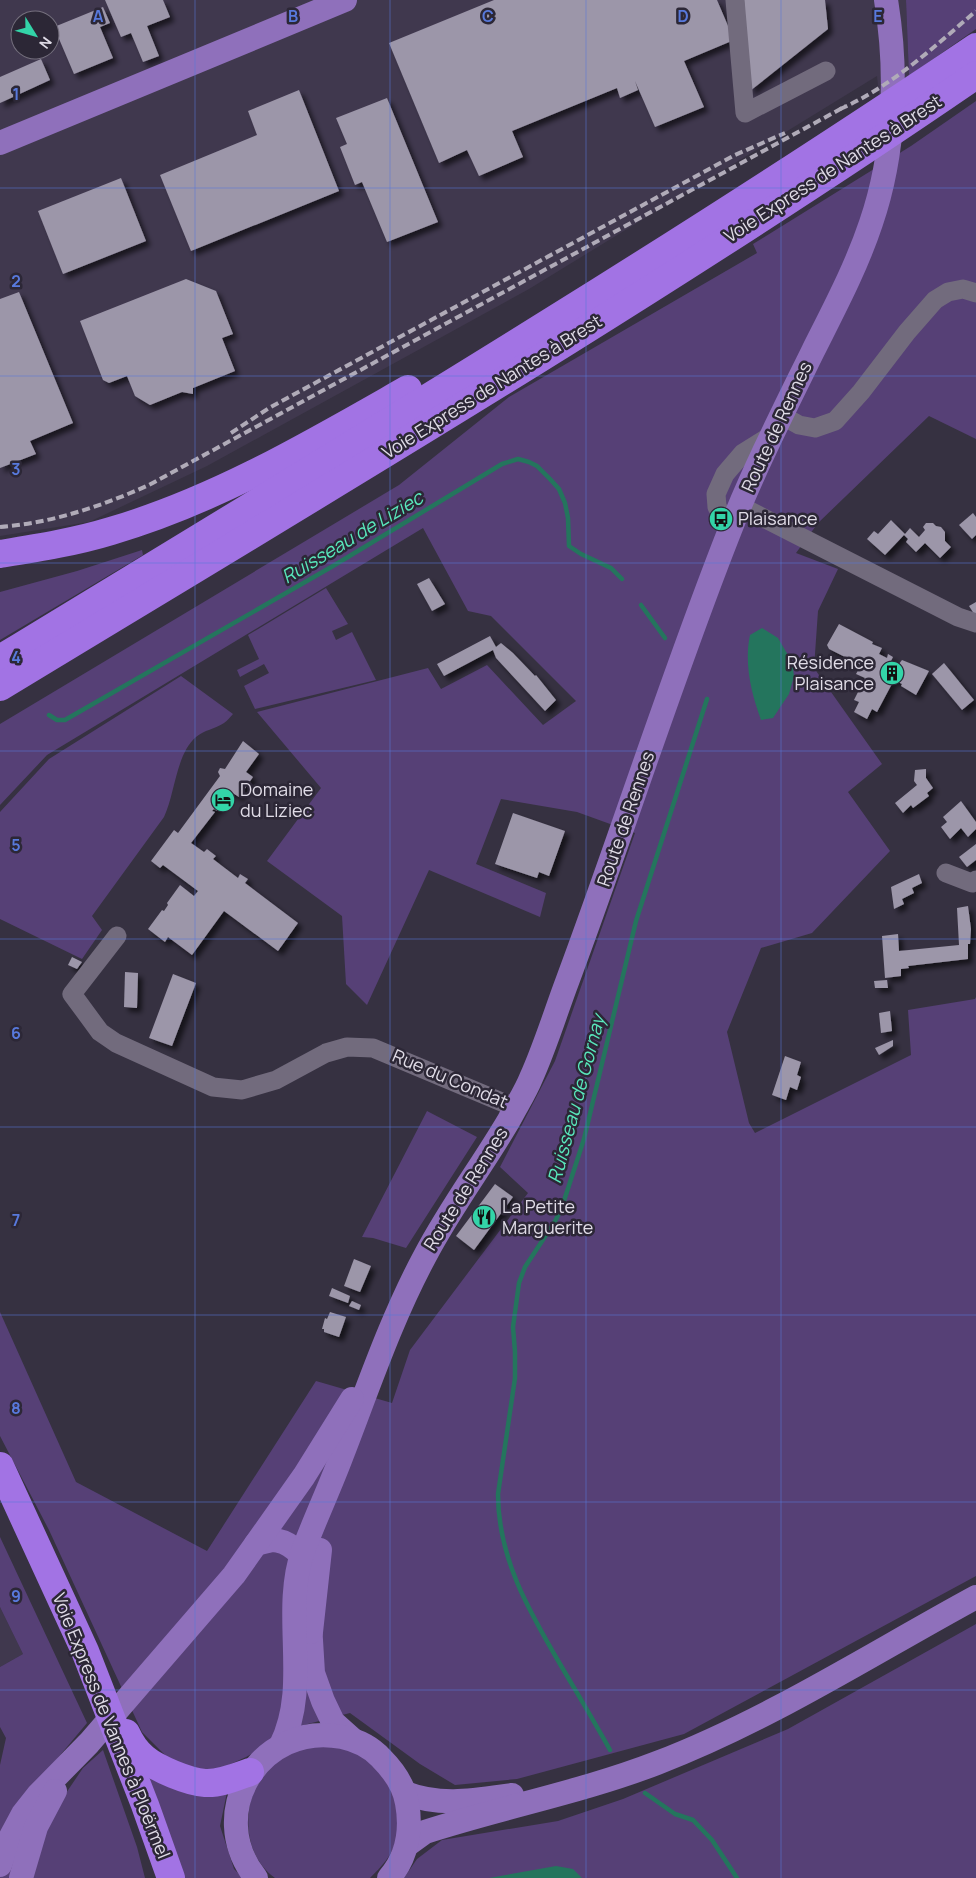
<svg xmlns="http://www.w3.org/2000/svg" width="976" height="1878" font-family="Manrope,sans-serif">
	<defs>
		<filter id="shadow"><feDropShadow dx="4.5" dy="4.5" stdDeviation="2.5" flood-color="#0009"/></filter>
	</defs>
	<rect width="100%" height="100%" fill="#363141"/>
	<g fill="#40384e" fill-rule="evenodd">
		<path d="M0,0H906L909,76L879,95L877,76L529,289L207,466L89,522L0,536ZM20,20H50V50H20Z"/>
		<polygon points="0,1607 23,1654 0,1667"/>
	</g>
	<g fill="#564076">
		<polygon points="906,0 976,0 976,29 909,76"/>
		<polygon points="976,101 976,439 929,416 818,523 796,553 838,569 818,611 814,668 882,764 848,792 890,851 812,933 761,948 727,1032 749,1123 755,1133 911,1055 908,1010 975,999 976,997 976,1576 684,1734 517,1779 455,1785 420,1764 350,1713 304,1725 246,1757 209,1774 227,1792 220,1826 234,1869 243,1878 184,1878 145,1774 170,1760 142,1732 49,1530 0,1436 0,1312 76,1482 207,1551 316,1381 392,1403 410,1350 528,1193 500,1167 555,1061 635,833 577,812 501,799 476,864 546,893 540,917 429,870 367,1005 346,984 342,916 267,861 321,788 257,712 428,668 441,689 487,665 543,725 576,701 491,616 468,611 423,528 47,755 0,805 0,724 399,485 509,397 757,253 753,244 911,146"/>
		<polygon points="142,550 143,555 0,640 0,592 77,571"/>
		<polygon points="326,588 348,624 332,631 336,640 352,632 376,680 255,709 244,686 269,673 264,664 240,677 237,670 259,659 248,635"/>
		<path d="M181,676L233,714C230,717 227,721 224,723C215,729 204,730 196,737C176,754 175,794 164,817L92,916L102,930L82,959L0,919V812L49,759Z"/>
		<polygon points="427,1111 477,1137 406,1248 373,1238 362,1237"/>
		<polygon points="0,1537 87,1723 46,1772 64,1796 83,1768 103,1750 137,1847 145,1878 0,1878 0,1765 6,1738 0,1727 0,1667 23,1654 0,1607"/>
		<polygon points="976,1624 976,1878 404,1878 417,1859 442,1840 558,1821 623,1799 788,1729"/>
		<path d="M315,1744C323,1745 331,1744 339,1746C381,1752 407,1800 396,1840C392,1856 381,1867 370,1878H275C239,1852 241,1795 271,1765C283,1753 299,1749 315,1744Z"/>
	</g>
	<g fill="#24755d">
		<path d="M762,628L778,638L792,662L794,676L789,694L773,718L761,720C751,693 744,663 750,635Z"/>
		<polygon points="556,1866 573,1869 582,1878 489,1878"/>
	</g>
	<g fill="none" stroke-linecap="round" stroke-linejoin="round">
		<g stroke="#24755d" stroke-width="4.5">
			<polyline points="641,605 665,638"/>
			<polyline points="49,715 57,720 65,720 333,566 502,464 518,459 529,462 537,466 550,479 559,489 565,503 568,518 569,546 581,554 611,568 622,579"/>
			<path d="M610,1750C594,1721 577,1693 560,1664C529,1611 498,1558 498,1494L515,1378V1352L513,1327L519,1283L525,1267L554,1223L561,1210L584,1139L636,921L707,699"/>
			<polyline points="645,1793 675,1814 693,1820 712,1840 737,1878"/>
		</g>
	</g>
	<g fill="#9c96a9" filter="url(#shadow)">
		<polygon points="105,0 163,0 170,17 147,26 159,56 143,62 131,33 121,37"/>
		<polygon points="494,0 717,0 734,40 684,61 704,107 655,127 635,81 638,90 620,98 617,88 512,131 523,157 479,176 467,150 439,163 389,43"/>
		<polygon points="744,0 825,0 828,29 750,91"/>
		<polygon points="103,7 110,23 100,27 113,58 74,74 54,27"/>
		<polygon points="41,59 50,80 0,103 0,77"/>
		<polygon points="299,90 339,191 191,251 160,175 257,135 248,111"/>
		<polygon points="387,98 438,222 387,242 362,182 355,185 340,147 347,144 336,118"/>
		<polygon points="121,178 146,241 63,274 38,211"/>
		<polygon points="186,279 216,291 233,334 222,338 235,371 193,388 193,394 182,392 150,405 135,396 127,376 109,383 103,380 80,321"/>
		<polygon points="19,292 73,423 30,441 36,454 0,468 0,299"/>
		<polygon points="973,513 976,517 976,535 972,539 959,525"/>
		<polygon points="891,520 905,534 910,528 919,537 925,530 923,527 926,523 933,523 936,526 941,527 945,532 945,541 951,547 940,558 925,543 916,552 906,542 908,539 904,535 885,555 867,539 874,531 878,534"/>
		<polygon points="429,578 445,604 432,611 417,584"/>
		<polygon points="976,602 976,617 969,606"/>
		<polygon points="839,624 873,642 872,644 882,648 879,654 887,658 888,654 893,657 891,661 899,664 902,660 929,671 916,695 901,686 902,684 894,680 877,712 872,709 867,719 854,712 859,702 854,700 865,678 856,674 861,665 829,649 827,645"/>
		<polygon points="490,636 496,647 501,643 513,653 535,676 536,675 556,700 545,711 496,658 493,650 444,676 437,664"/>
		<polygon points="944,663 974,700 962,710 932,674"/>
		<polygon points="243,741 259,754 246,772 253,777 239,797 231,792 217,811 214,809 212,811 215,812 191,843 204,852 207,849 216,856 213,859 238,878 240,874 248,879 245,883 298,923 278,951 224,911 192,955 168,937 165,942 148,929 162,910 164,911 168,905 167,903 180,885 194,896 198,891 163,865 160,868 151,861 174,830 178,833 220,776 218,772 220,768 225,769"/>
		<polygon points="926,769 926,778 933,788 927,793 929,796 913,808 911,805 903,813 895,803 917,785 914,781 915,770"/>
		<polygon points="961,801 976,822 976,829 968,837 961,828 950,839 941,827 947,822 943,817"/>
		<polygon points="513,813 565,831 549,876 539,872 537,878 495,864"/>
		<polygon points="976,844 976,860 967,867 959,857"/>
		<polygon points="919,874 922,883 912,888 914,893 902,899 904,904 894,909 891,887"/>
		<polygon points="968,906 971,929 970,944 968,944 968,959 908,966 909,968 901,969 901,976 885,978 882,936 898,934 899,951 959,945 957,908"/>
		<polygon points="72,957 82,962 77,969 68,965"/>
		<polygon points="125,972 138,973 137,1008 124,1007"/>
		<polygon points="173,974 196,983 172,1046 149,1038"/>
		<polygon points="887,980 888,988 875,988 874,981"/>
		<polygon points="890,1011 892,1031 881,1033 879,1013"/>
		<polygon points="893,1040 893,1046 879,1055 875,1048"/>
		<polygon points="785,1056 801,1062 797,1075 801,1077 797,1090 790,1087 786,1100 772,1095"/>
		<polygon points="495,1184 513,1197 474,1250 456,1236"/>
		<polygon points="354,1259 371,1266 360,1292 344,1286"/>
		<polygon points="332,1288 350,1296 348,1303 329,1296"/>
		<polygon points="352,1301 361,1305 359,1310 349,1306"/>
		<polygon points="330,1312 346,1317 339,1337 324,1332 324,1329 322,1329 325,1318 327,1319"/>
	</g>
	<g fill="none" stroke-linecap="round" stroke-linejoin="round">
		<g stroke="#726b7d" stroke-width="19">
			<polyline points="735,0 745,113 826,71"/>
			<polyline points="781,415 799,425 815,428 835,421 861,392 907,332 935,300 948,292 963,289 976,293"/>
			<polyline points="740,506 958,617 976,623"/>
			<polyline points="731,528 717,507 716,494 725,474 743,453 772,435"/>
			<polyline points="946,873 972,883 976,880"/>
			<polyline points="117,936 72,994 100,1032 116,1043 213,1087 242,1090 276,1080 326,1053 347,1047 373,1048 516,1108"/>
		</g>
		<g stroke="#8f70bb" stroke-width="24">
			<polyline points="0,143 345,0"/>
			<path d="M256,1544C261,1543 267,1541 272,1540C287,1540 305,1554 307,1568"/>
			<polyline points="310,1624 313,1673 323,1701 333,1722 352,1739"/>
			<polyline points="311,1632 320,1550"/>
			<path d="M281,1745C311,1685 281,1614 303,1551C315,1519 330,1487 342,1455C368,1388 391,1319 425,1256C450,1208 482,1166 509,1120C516,1106 525,1093 531,1078C545,1047 555,1014 567,982C623,832 671,679 730,530C754,469 784,410 813,351C834,309 856,268 871,223C895,153 898,73 886,0"/>
			<path d="M405,1793C441,1807 476,1800 512,1795"/>
			<path d="M407,1845L425,1832C502,1807 582,1792 657,1763C769,1720 871,1654 976,1597"/>
			<polyline points="0,1865 9,1840 23,1814 38,1795 89,1743 234,1575 304,1476 352,1399"/>
			<polyline points="21,1878 36,1827 55,1791"/>
			<path d="M256,1878C204,1813 260,1721 342,1737C356,1740 371,1747 381,1758C394,1771 404,1785 407,1803C412,1830 407,1857 389,1878"/>
		</g>
		<g stroke="#a273e4" stroke-width="28">
			<path d="M0,554C37,548 75,542 111,531C217,500 313,443 408,389"/>
			<path d="M0,659C328,459 657,262 976,47"/>
			<path d="M0,687C328,488 660,292 976,75"/>
			<polyline points="0,1466 85,1651 145,1805 171,1878"/>
			<path d="M126,1733C130,1742 137,1752 144,1758C157,1769 189,1782 205,1783C220,1784 236,1777 250,1772"/>
		</g>
		<g stroke="#b0abb8" stroke-width="4" stroke-dasharray="8 4" stroke-linecap="butt">
			<path d="M840,109C891,87 934,47 976,11"/>
			<polyline points="231,433 269,408 735,155 785,133"/>
			<path d="M0,527C52,523 102,506 149,485L846,106"/>
		</g>
	</g>
	<path fill="none" stroke="#5879dc" stroke-width="1" stroke-opacity="0.55" d="M195,0V1878M390,0V1878M586,0V1878M781,0V1878M0,188H976M0,376H976M0,563H976M0,751H976M0,939H976M0,1127H976M0,1315H976M0,1502H976M0,1690H976"/>
	<defs>
		<g id="bus-disc" transform="scale(1.25)"><circle r="9.5" fill="#33d4a8" stroke="#2c2736"/><path d="M-5-6H5V4H4V6H2V4H-2V6H-4V4H-5ZM-3.5-4V0h7V-4ZM-3.5 1.2v1.5H-2V1.2ZM2 1.2v1.5H3.5V1.2Z" fill="#111"/></g>
		<g id="building-disc" transform="scale(1.25)"><circle r="9.5" fill="#33d4a8" stroke="#2c2736"/><path d="M-4-6H4V6H1V3H-1V6H-4ZM-2.5-4.3h1.7v1.8h-1.7ZM.8-4.3h1.7v1.8H.8ZM-2.5-1h1.7V.8h-1.7ZM.8-1h1.7V.8H.8Z" fill="#111"/></g>
		<g id="hotel-disc" transform="scale(1.25)"><circle r="9.5" fill="#33d4a8" stroke="#2c2736"/><path d="M-6-4.5h1.5V1H6V5H4.5V3h-9V5H-6ZM-4 0a1.8 1.8 0 1 1 3.6 0ZM.5 0V-2.5h3Q6-2.5 6 0Z" fill="#111"/></g>
		<g id="restaurant-disc" transform="scale(1.25)"><circle r="9.5" fill="#33d4a8" stroke="#2c2736"/><path d="M-5-6h1v4h1v-4h1v4h1v-4h1v5L-1.5 .5V6h-2V.5L-5-1ZM5-6V6H3V1.5H1.5Q1.5-4 5-6Z" fill="#111"/></g>
	</defs>
	<g fill-rule="evenodd">
		<use href="#bus-disc" x="721" y="519"/>
		<use href="#building-disc" x="892" y="673"/>
		<use href="#hotel-disc" x="223" y="800"/>
		<use href="#restaurant-disc" x="484" y="1217"/>
	</g>
	<g text-anchor="middle" stroke-width="5" stroke-linejoin="round" paint-order="stroke">
		<g font-size="18" fill="#e0dce7" stroke="#2c2736">
			<text transform="translate(833 169) rotate(-33)" y="6">Voie Express de Nantes à Brest</text>
			<text transform="translate(492 387) rotate(-32)" y="6">Voie Express de Nantes à Brest</text>
			<text transform="translate(777 427) rotate(-65)" y="6">Route de Rennes</text>
			<text transform="translate(626 819) rotate(-71)" y="6">Route de Rennes</text>
			<text transform="translate(450 1079) rotate(23)" y="6">Rue du Condat</text>
			<text transform="translate(466 1189) rotate(-58)" y="6">Route de Rennes</text>
			<text transform="translate(111 1726) rotate(68)" y="6">Voie Express de Vannes à Ploërmel</text>
		</g>
		<g font-size="18" fill="#e0dce7" stroke="#2c2736" text-anchor="start">
			<text x="738" y="525">Plaisance</text>
			<text x="874" y="669" text-anchor="end">Résidence<tspan x="874" dy="21">Plaisance</tspan></text>
			<text x="240" y="796">Domaine<tspan x="240" dy="21">du Liziec</tspan></text>
			<text x="502" y="1213">La Petite<tspan x="502" dy="21">Marguerite</tspan></text>
		</g>
		<g font-size="19" font-style="italic" fill="#59e8bc" stroke="#2c2736">
			<text transform="translate(352 537) rotate(-31)" y="7">Ruisseau de Liziec</text>
			<text transform="translate(576 1099) rotate(-75)" y="7">Ruisseau de Gornay</text>
		</g>
	</g>
	<g font-size="16" text-anchor="middle" font-weight="bold" fill="#5879dc" stroke="#2c2736" stroke-width="5" stroke-linejoin="round" paint-order="stroke">
		<text x="98" y="22">A</text>
		<text x="293" y="22">B</text>
		<text x="488" y="22">C</text>
		<text x="683" y="22">D</text>
		<text x="878" y="22">E</text>
		<text x="16" y="100">1</text>
		<text x="16" y="287">2</text>
		<text x="16" y="475">3</text>
		<text x="16" y="663">4</text>
		<text x="16" y="851">5</text>
		<text x="16" y="1039">6</text>
		<text x="16" y="1226">7</text>
		<text x="16" y="1414">8</text>
		<text x="16" y="1602">9</text>
	</g>
	<g transform="translate(35 35) rotate(127)"><circle r="24" fill="#2c2736" stroke="#746f7d"/>
	<path d="M0-4L9 19L0 12L-9 19Z" fill="#33d4a8"/>
	<text y="-8" font-size="14" font-weight="bold" text-anchor="middle" fill="#e0dce7">N</text>
	</g>
</svg>
